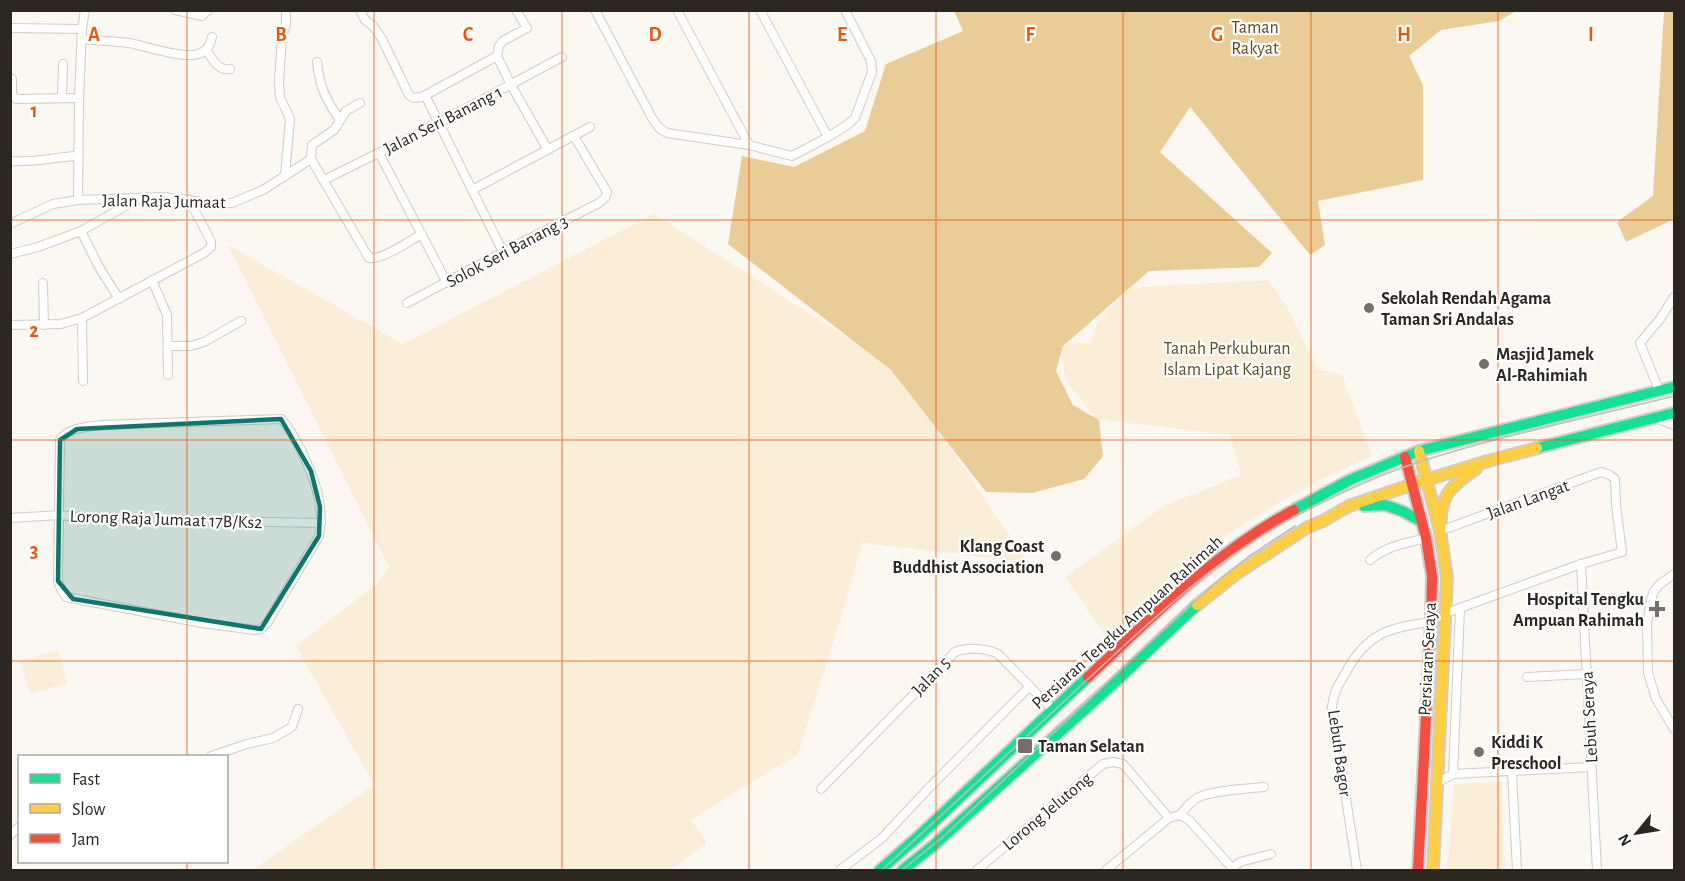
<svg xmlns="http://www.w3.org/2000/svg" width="1685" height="881" font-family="'Alegreya Sans',sans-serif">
	<rect width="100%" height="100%" fill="#fbf7f1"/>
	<g fill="#fbeed9">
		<polygon points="654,214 898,370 1027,562 862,543 844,608 798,754 691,820 707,843 670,870 253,870 374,785 296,646 378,583 389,567 228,245 403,344"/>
		<polygon points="1268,280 1288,308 1317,369 1342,375 1372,456 1320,480 1270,508 1222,538 1181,574 1105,635 1065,577 1164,506 1241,475 1230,435 1096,419 1066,381 1059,344 1091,343 1097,323 1127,289 1156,286"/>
		<polygon points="58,650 67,684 30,694 20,661"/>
		<polygon points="1502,782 1505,870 1447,870 1454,784"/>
	</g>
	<g fill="#eacd96">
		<polygon points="954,11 1516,11 1499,21 1441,30 1409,56 1423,85 1423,180 1318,201 1325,245 1310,255 1190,107 1160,152 1272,253 1259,267 1149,271 1063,346 1056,371 1073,405 1099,420 1103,456 1084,479 1032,493 986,492 891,370 728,244 742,156 794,167 865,131 886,64 963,31"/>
		<polygon points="1664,11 1674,11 1674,219 1626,242 1617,222 1653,196"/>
	</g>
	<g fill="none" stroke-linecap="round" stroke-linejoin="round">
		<g stroke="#d0ccc6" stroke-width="10">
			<g id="street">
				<polyline points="175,10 202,16 207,11 209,10"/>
				<polyline points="360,10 365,20 373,26 382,39 409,95 414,98 422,97 497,56"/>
				<polyline points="516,10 527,28 503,41 499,46 497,56 511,85 548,150"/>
				<polyline points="595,10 652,118 659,128 667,133 749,145 792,156 828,137 847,125 855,118 872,72 871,61 845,10"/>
				<polyline points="677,10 749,145"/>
				<polyline points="760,10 828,137"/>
				<polyline points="10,28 82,29"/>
				<path d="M82,39C98,41 114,41 129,43C146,46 183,59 198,54C207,52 210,45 212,37"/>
				<path d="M206,50C213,59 217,71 230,69"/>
				<path d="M317,62C319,86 326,100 340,120"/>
				<polyline points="12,79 12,95 16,99 79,98"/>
				<polyline points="425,95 503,252"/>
				<polyline points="62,97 63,64"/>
				<path d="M360,103L346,111L334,130L312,145L311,159L369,258C383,260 409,241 422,234"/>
				<polyline points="379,153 447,283"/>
				<path d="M10,161C33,163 55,157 77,156"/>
				<polyline points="285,176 290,119 280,97 279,81 282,37 286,25 286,11"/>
				<polyline points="324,180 439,123 562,57"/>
				<polyline points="472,190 590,127"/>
				<polyline points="78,200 79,98 82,29 85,10"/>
				<polyline points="10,224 53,204 78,200 162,197 189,200 209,204 232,203 263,190 311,159"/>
				<polyline points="81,231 99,267 119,299"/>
				<polyline points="10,254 38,247 81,231 138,199"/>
				<polyline points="152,280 167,315 168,375"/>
				<polyline points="43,283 44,325"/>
				<polyline points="407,303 503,252 599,203 605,198 607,192 574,136"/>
				<polyline points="82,318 83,381"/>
				<polyline points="10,325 61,324 82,318 204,253 211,247 211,241 189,200"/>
				<polyline points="168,346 191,346 204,342 241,321"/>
				<polyline points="1659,390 1640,343 1660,319 1674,297"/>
				<path d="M281,419C290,428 295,439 301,450C314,477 325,505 319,536L267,623L261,629L255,630L202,623L66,597L62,591L58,581L60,440C69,427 87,427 102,425Z"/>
				<polyline points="1659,419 1674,425"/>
				<polyline points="10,518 60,515 99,519 321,523"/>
				<polyline points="1440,531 1601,472 1610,475 1615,479 1616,505 1622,552 1581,564 1446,613"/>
				<path d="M1370,560C1386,546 1406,543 1426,538"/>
				<polyline points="1581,564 1597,870"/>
				<polyline points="1674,574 1660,584 1654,591 1651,600 1647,624 1648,673 1656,699 1674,729"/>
				<polyline points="1527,677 1587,674"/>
				<polyline points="211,756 247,744 273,738 292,727 298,709"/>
				<polyline points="1512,772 1517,870"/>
				<polyline points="1453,774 1460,609"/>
				<polyline points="1437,783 1453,774 1591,767"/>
				<path d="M821,789L955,652C966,647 986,648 998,654L1053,710"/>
				<path d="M1180,815C1185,809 1190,802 1197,798C1211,790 1246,789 1264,787"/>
				<polyline points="10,835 20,826"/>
				<polyline points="840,870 882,838 927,790 1030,686"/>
				<polyline points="977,870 1103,764 1113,762 1123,764 1169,818"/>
				<polyline points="1106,870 1169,818 1180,815 1189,820 1234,870"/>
				<polyline points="1230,870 1240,862 1271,854"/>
				<path d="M1357,870L1332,707C1334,691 1338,686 1346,672C1367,633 1390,627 1431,622"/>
			</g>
		</g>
		<g stroke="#d0ccc6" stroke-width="14">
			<g id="fast">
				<polyline points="1537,448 1674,413"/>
				<polyline points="1364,506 1385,505 1402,511 1421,521"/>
				<polyline points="1294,510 1350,480 1419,451 1674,387"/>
				<polyline points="880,870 919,836 1088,677"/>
				<polyline points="903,870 933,846 1110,687 1197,605"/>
			</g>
		</g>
		<g stroke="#d0ccc6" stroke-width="14">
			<g id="slow">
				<polyline points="1419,451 1440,531 1447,577 1433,870"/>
				<path d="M1440,531C1441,495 1447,489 1476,469"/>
				<polyline points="1197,605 1236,574 1308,527 1323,521 1349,506 1426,480 1488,461 1537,448"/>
			</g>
		</g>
		<g stroke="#d0ccc6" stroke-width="14">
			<g id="jam">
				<polyline points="1405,457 1426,538 1432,576 1431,622 1418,870"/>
				<path d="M1088,677C1152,617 1216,551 1294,510"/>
			</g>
		</g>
		<use href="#street" stroke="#fefefd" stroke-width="8"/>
		<use href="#fast" stroke="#16e098" stroke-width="10"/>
		<use href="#slow" stroke="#ffcf43" stroke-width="10"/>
		<use href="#jam" stroke="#f24e42" stroke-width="10"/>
		<g stroke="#bebdbb" stroke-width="1.5">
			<path d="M882,870C950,807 1019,744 1087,680C1152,620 1217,557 1296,516C1332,497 1373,477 1413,464C1498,436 1587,418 1674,396"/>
			<polyline points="902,870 944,836 1142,650 1220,579 1248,557 1295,526"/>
		</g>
	</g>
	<path fill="#0f766e" fill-opacity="0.2" stroke="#0f766e" stroke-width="4.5" stroke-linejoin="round" d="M281,419L311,471L320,507L319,536L261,629L73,599L58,581L60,440L77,429Z"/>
	<path fill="none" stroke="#e8590c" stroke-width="1.5" stroke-opacity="0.55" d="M187,10V756M374,10V870M562,10V870M749,10V870M936,10V870M1123,10V870M1311,10V870M1498,10V870M10,220H1674M10,440H1674M10,661H1674M187,862V870"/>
	<g fill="#747069" stroke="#fff" stroke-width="2">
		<circle cx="1369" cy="308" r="6"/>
		<circle cx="1484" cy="364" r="6"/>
		<circle cx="1056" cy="556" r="6"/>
		<path d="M1654 600h6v6h6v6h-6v6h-6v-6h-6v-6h6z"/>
		<rect x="1017" y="738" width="16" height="16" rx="3"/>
		<circle cx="1479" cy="752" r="6"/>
	</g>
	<g text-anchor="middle" stroke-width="4.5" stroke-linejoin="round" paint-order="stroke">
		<g font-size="18" fill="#604b24" stroke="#fff">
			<text x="1255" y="33">Taman<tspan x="1255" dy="21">Rakyat</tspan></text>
			<text x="1227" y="354">Tanah Perkuburan<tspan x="1227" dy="21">Islam Lipat Kajang</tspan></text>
		</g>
		<g font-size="18" fill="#2b2720" stroke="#fff">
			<text transform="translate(443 120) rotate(-27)" y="6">Jalan Seri Banang 1</text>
			<text transform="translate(164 201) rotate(1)" y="6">Jalan Raja Jumaat</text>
			<text transform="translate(507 251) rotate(-28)" y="6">Solok Seri Banang 3</text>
			<text transform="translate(1528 499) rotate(-20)" y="6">Jalan Langat</text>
			<text transform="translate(166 519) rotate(2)" y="6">Lorong Raja Jumaat 17B/Ks2</text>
			<text transform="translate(1127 622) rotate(-42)" y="6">Persiaran Tengku Ampuan Rahimah</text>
			<text transform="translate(1427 659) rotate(-87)" y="6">Persiaran Seraya</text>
			<text transform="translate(931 676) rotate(-46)" y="6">Jalan 5</text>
			<text transform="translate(1589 717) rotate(-93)" y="6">Lebuh Seraya</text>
			<text transform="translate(1340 753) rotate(82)" y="6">Lebuh Bagor</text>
			<text transform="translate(1047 811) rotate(-40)" y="6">Lorong Jelutong</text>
		</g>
		<g font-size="18" font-weight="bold" fill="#2b2720" stroke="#fff" text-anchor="start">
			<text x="1381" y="304">Sekolah Rendah Agama<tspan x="1381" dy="21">Taman Sri Andalas</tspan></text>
			<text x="1496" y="360">Masjid Jamek<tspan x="1496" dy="21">Al-Rahimiah</tspan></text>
			<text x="1044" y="552" text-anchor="end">Klang Coast<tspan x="1044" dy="21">Buddhist Association</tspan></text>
			<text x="1644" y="605" text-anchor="end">Hospital Tengku<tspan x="1644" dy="21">Ampuan Rahimah</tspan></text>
			<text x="1491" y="748">Kiddi K<tspan x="1491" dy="21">Preschool</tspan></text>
			<text x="1038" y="752">Taman Selatan</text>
		</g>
	</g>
	<g font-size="20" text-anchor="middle" font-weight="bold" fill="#e8590c" stroke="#fff" stroke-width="4.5" stroke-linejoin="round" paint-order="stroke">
		<text x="94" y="41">A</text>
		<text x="281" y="41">B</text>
		<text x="468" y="41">C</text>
		<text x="655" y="41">D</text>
		<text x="842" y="41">E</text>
		<text x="1030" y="41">F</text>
		<text x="1217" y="41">G</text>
		<text x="1404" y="41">H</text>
		<text x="1591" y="41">I</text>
		<text x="34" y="117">1</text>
		<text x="34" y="337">2</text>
		<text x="34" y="557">3</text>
	</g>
	<rect width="1685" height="881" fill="none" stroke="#2b2720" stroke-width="24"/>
	<rect x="18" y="755" width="210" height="108" fill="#ffffff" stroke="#aaa9a6" stroke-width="1.5"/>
	<rect x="30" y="774" width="30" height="9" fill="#16e098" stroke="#aaa9a6" stroke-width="1.5"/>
	<text x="72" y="785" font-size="18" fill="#2b2720">Fast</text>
	<rect x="30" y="804" width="30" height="9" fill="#ffcf43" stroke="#aaa9a6" stroke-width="1.5"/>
	<text x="72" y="815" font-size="18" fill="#2b2720">Slow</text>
	<rect x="30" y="834" width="30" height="9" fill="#f24e42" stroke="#aaa9a6" stroke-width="1.5"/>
	<text x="72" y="845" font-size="18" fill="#2b2720">Jam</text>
	<g transform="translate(1637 833) rotate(240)" stroke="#ffffff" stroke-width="4.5" paint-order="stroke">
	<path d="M0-4.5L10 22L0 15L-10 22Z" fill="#2b2720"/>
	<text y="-9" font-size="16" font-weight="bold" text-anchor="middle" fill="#2b2720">N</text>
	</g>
</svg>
